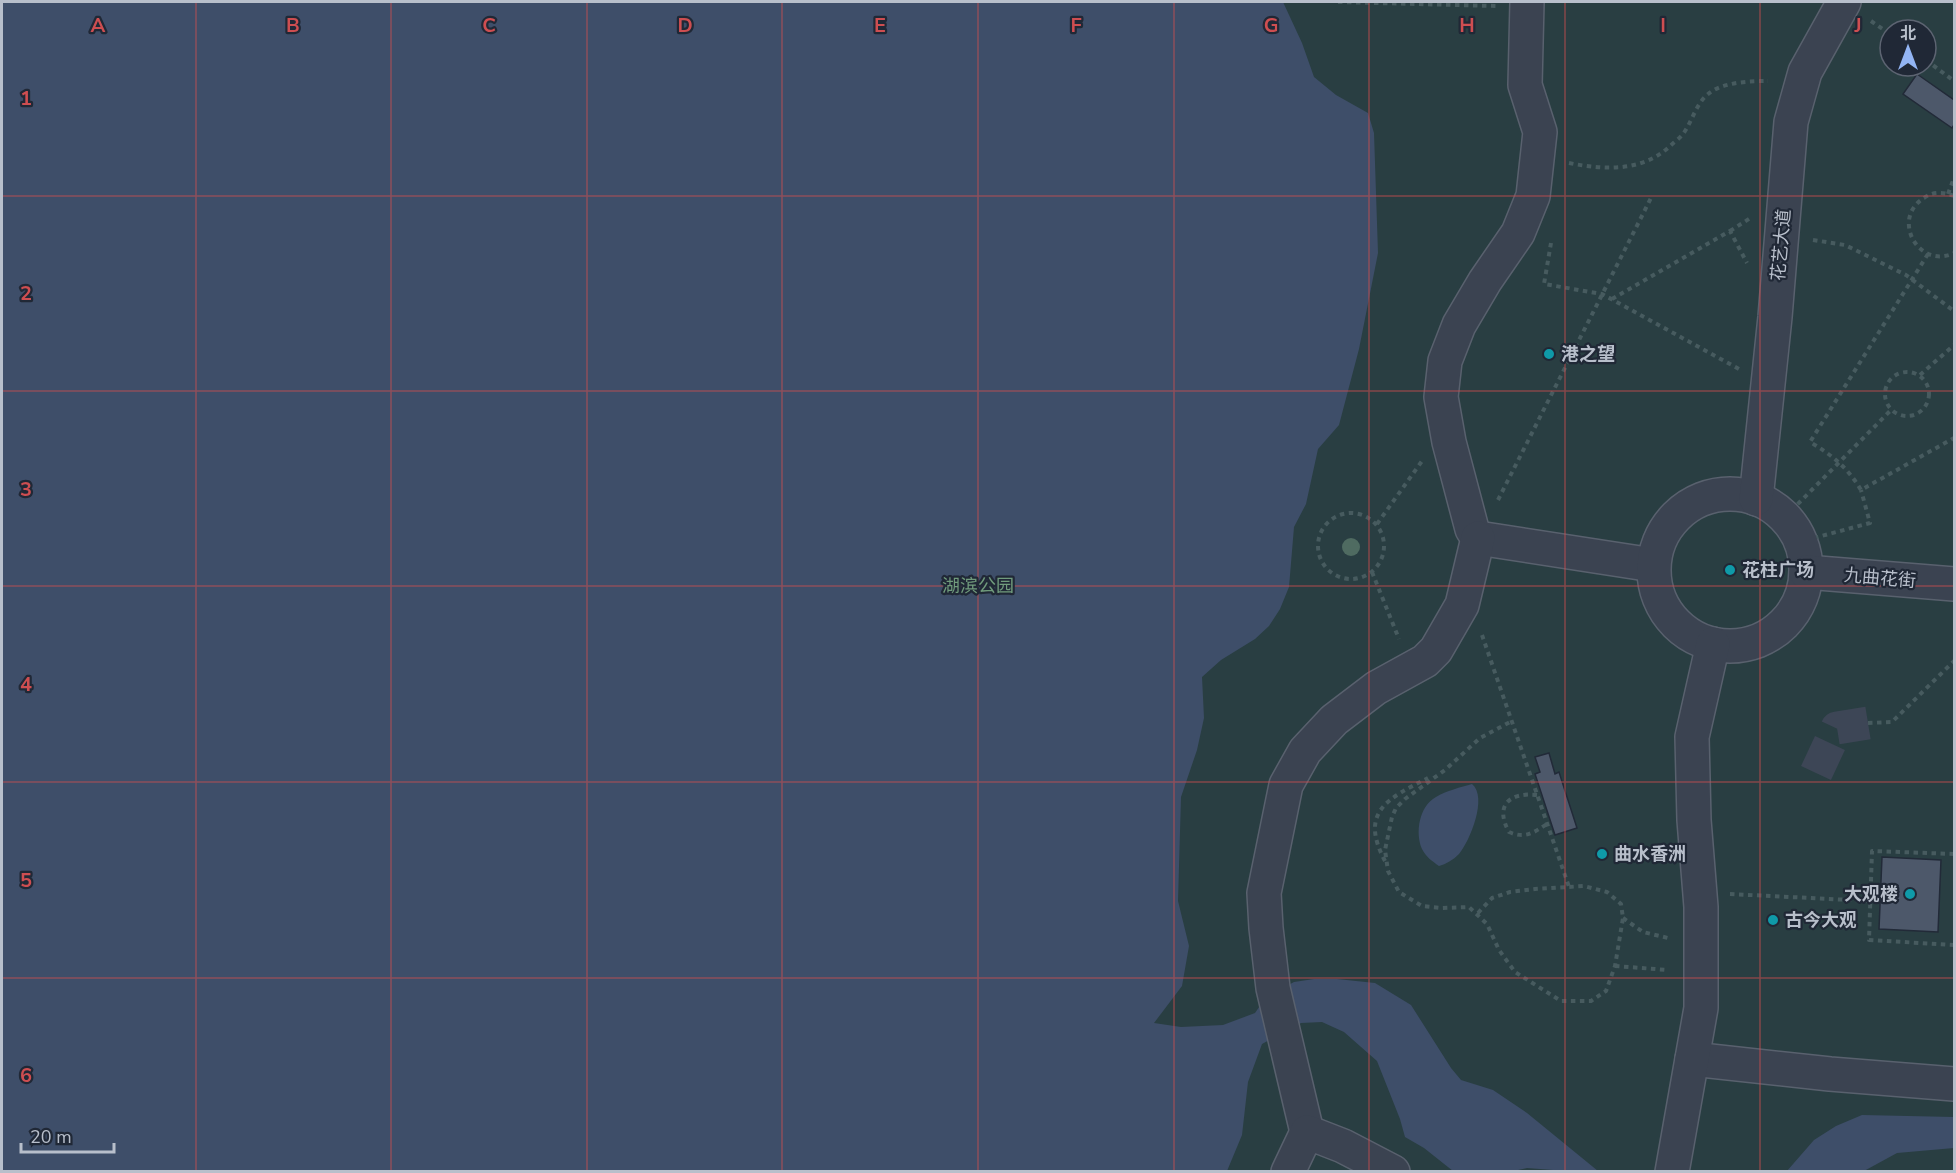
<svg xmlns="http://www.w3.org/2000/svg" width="1956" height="1173" font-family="'Nunito Sans','Noto Sans SC',sans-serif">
	<rect width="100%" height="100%" fill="#273141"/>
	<path fill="#293e42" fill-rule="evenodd" d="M2,2H1954V1171L2,1172ZM1890,30H1926V66H1890Z"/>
	<g fill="#3e4e69">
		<polygon points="2,2 1283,2 1302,43 1314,77 1336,95 1368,113 1374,133 1378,253 1359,349 1339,425 1318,449 1306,504 1294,527 1289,587 1280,609 1269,626 1255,639 1221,660 1202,677 1204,718 1197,750 1181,797 1178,901 1189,946 1182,986 1154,1023 1181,1027 1223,1025 1255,1013 1266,997 1294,982 1314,979 1337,979 1375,983 1411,1005 1451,1068 1461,1080 1493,1090 1527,1113 1598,1171 1566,1171 1527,1168 1509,1172 1453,1171 1424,1148 1405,1137 1400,1119 1377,1061 1344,1032 1322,1022 1301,1023 1262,1044 1248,1082 1242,1135 1227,1171 2,1172"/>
		<path d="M1472,784C1488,797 1470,841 1459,854C1453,860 1446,864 1439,866C1432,861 1426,857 1422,849C1415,833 1419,806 1436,797C1446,791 1461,787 1472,784Z"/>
		<polygon points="1862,1115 1954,1117 1954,1148 1897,1153 1864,1171 1787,1171 1814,1140 1836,1126"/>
	</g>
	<g fill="#4d586a" stroke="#222a38" stroke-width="1.5">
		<polygon points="1917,74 1954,100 1954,125 1952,128 1903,94"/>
		<polygon points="1549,753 1555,774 1559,772 1577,828 1555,835 1535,774 1540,772 1535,757"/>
		<polygon points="1882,857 1941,860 1938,932 1879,929"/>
	</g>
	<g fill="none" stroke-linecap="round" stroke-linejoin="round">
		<polyline stroke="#3d4656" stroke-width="33" stroke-dasharray="33 16" stroke-linecap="butt" points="1816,773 1837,728 1868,723"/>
		<g stroke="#59616e" stroke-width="36">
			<g id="minor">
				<polyline points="1527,2 1525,85 1540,132 1533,196 1518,233 1485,281 1459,325 1445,361 1441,397 1449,442 1472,529 1478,538 1653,565"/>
				<circle cx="1730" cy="570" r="76"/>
				<polyline points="1756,499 1775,317 1791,122 1805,72 1844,2"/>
				<polyline points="1806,572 1954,584"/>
				<polyline points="1692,1059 1830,1074 1954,1084"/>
				<polyline points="1307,1132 1273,988 1266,928 1264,893 1286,785 1305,751 1334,720 1376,688 1425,661 1436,650 1462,605 1478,538"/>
				<polyline points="1288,1172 1307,1132 1343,1146 1393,1172"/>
				<polyline points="1672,1172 1701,1008 1701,907 1694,820 1692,737 1713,644"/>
			</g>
		</g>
		<g stroke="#475b5f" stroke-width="4" stroke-dasharray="4.5 4.5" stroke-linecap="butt">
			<polyline points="1338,2 1496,6"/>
			<polyline points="1871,21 1890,34"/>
			<polyline points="1926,60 1954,81"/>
			<path d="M1569,163C1604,170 1641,172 1669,147C1673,143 1679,139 1683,134C1694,119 1696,100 1714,90C1728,82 1752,81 1768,81"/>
			<polyline points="1948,194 1954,178"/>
			<path d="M1954,196C1944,192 1933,191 1924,198C1890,219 1919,270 1954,253"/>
			<polyline points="1730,231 1752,217"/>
			<polyline points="1813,240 1845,245 1906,275 1954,311"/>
			<polyline points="1551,243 1544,284 1602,294 1739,369"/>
			<path d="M1928,254L1810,442C1832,455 1848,468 1861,490L1954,438"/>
			<polyline points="1612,299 1730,231 1747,263"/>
			<circle cx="1907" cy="394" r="22"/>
			<polyline points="1920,375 1954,345"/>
			<polyline points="1498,500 1651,198"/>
			<circle cx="1351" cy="546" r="33"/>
			<polyline points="1785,517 1891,410"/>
			<polyline points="1377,524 1422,461"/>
			<polyline points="1814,538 1870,523 1861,490"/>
			<polyline points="1372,572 1399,639"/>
			<polyline points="1482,635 1569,887"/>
			<polyline points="1868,723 1892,722 1954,661"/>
			<path d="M1537,795C1510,792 1494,805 1509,832C1525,839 1533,833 1547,824"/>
			<polyline points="1954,854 1872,851 1869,940 1954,945"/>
			<path d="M1385,861C1359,812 1387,799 1428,778"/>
			<polyline points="1730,894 1870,901"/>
			<polyline points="1478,913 1492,898 1510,892 1535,889 1584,886 1607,892 1621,904 1623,918 1615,966 1606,991 1591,1001 1561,1001 1515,972 1499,950 1487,924 1469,907 1442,908 1422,906 1399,892 1388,871 1385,850 1392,817 1396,808 1405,799 1445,770 1480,738 1512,721"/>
			<polyline points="1623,918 1643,932 1668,938"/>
			<polyline points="1615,966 1668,970"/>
		</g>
		<use href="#minor" stroke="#3b4351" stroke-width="33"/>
	</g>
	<circle fill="#4f6b61" cx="1351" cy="547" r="9"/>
	<path fill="none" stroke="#ce4e51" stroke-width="1.5" stroke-opacity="0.55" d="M196,2V1172M391,2V1172M587,2V1172M782,2V1172M978,2V1172M1174,2V1172M1369,2V1172M1565,2V1172M1760,2V1172M2,196H1954M2,391H1954M2,586H1954M2,782H1954M2,978H1954"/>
	<g fill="#0f9aa8" stroke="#202836" stroke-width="2">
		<circle cx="1549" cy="354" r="6"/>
		<circle cx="1730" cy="570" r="6"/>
		<circle cx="1602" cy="854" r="6"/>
		<circle cx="1910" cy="894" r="6"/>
		<circle cx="1773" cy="920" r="6"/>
	</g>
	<g text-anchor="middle" stroke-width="4.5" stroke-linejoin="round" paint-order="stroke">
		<g font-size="18" fill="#b8bfcb" stroke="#202836">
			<text transform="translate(1781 245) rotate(-85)" y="6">花艺大道</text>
			<text transform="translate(1880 578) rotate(5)" y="6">九曲花街</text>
		</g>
		<g font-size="18" font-weight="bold" fill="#b8bfcb" stroke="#202836" text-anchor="start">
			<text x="1561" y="360">港之望</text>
			<text x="1742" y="576">花柱广场</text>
			<text x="1614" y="860">曲水香洲</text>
			<text x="1898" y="900" text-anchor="end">大观楼</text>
			<text x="1785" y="926">古今大观</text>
		</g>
		<g font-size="18" fill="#709b7c" stroke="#202836">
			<text x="978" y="592">湖滨公园</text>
		</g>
	</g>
	<g font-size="20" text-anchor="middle" font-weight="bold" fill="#ce4e51" stroke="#202836" stroke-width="4.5" stroke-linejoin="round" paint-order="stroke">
		<text x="98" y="32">A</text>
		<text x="293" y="32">B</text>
		<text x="489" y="32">C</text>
		<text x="685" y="32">D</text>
		<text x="880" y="32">E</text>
		<text x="1076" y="32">F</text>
		<text x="1271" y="32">G</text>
		<text x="1467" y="32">H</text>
		<text x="1663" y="32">I</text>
		<text x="1858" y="32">J</text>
		<text x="26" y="105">1</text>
		<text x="26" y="300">2</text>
		<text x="26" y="496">3</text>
		<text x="26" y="691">4</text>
		<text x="26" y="887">5</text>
		<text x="26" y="1082">6</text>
	</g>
	<rect width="1956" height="1173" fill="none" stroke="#b8bfcb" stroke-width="6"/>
	<g transform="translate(1908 48)"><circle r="28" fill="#202836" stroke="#5d6472" stroke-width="1.5"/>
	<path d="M0-4.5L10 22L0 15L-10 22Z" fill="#93b5f4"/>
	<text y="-9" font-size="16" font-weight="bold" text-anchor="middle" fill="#b8bfcb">北</text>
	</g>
	<path d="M21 1143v9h93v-9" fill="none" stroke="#b8bfcb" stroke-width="3"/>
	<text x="30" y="1143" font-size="18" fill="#b8bfcb" stroke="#202836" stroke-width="4.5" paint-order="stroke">20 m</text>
</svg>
